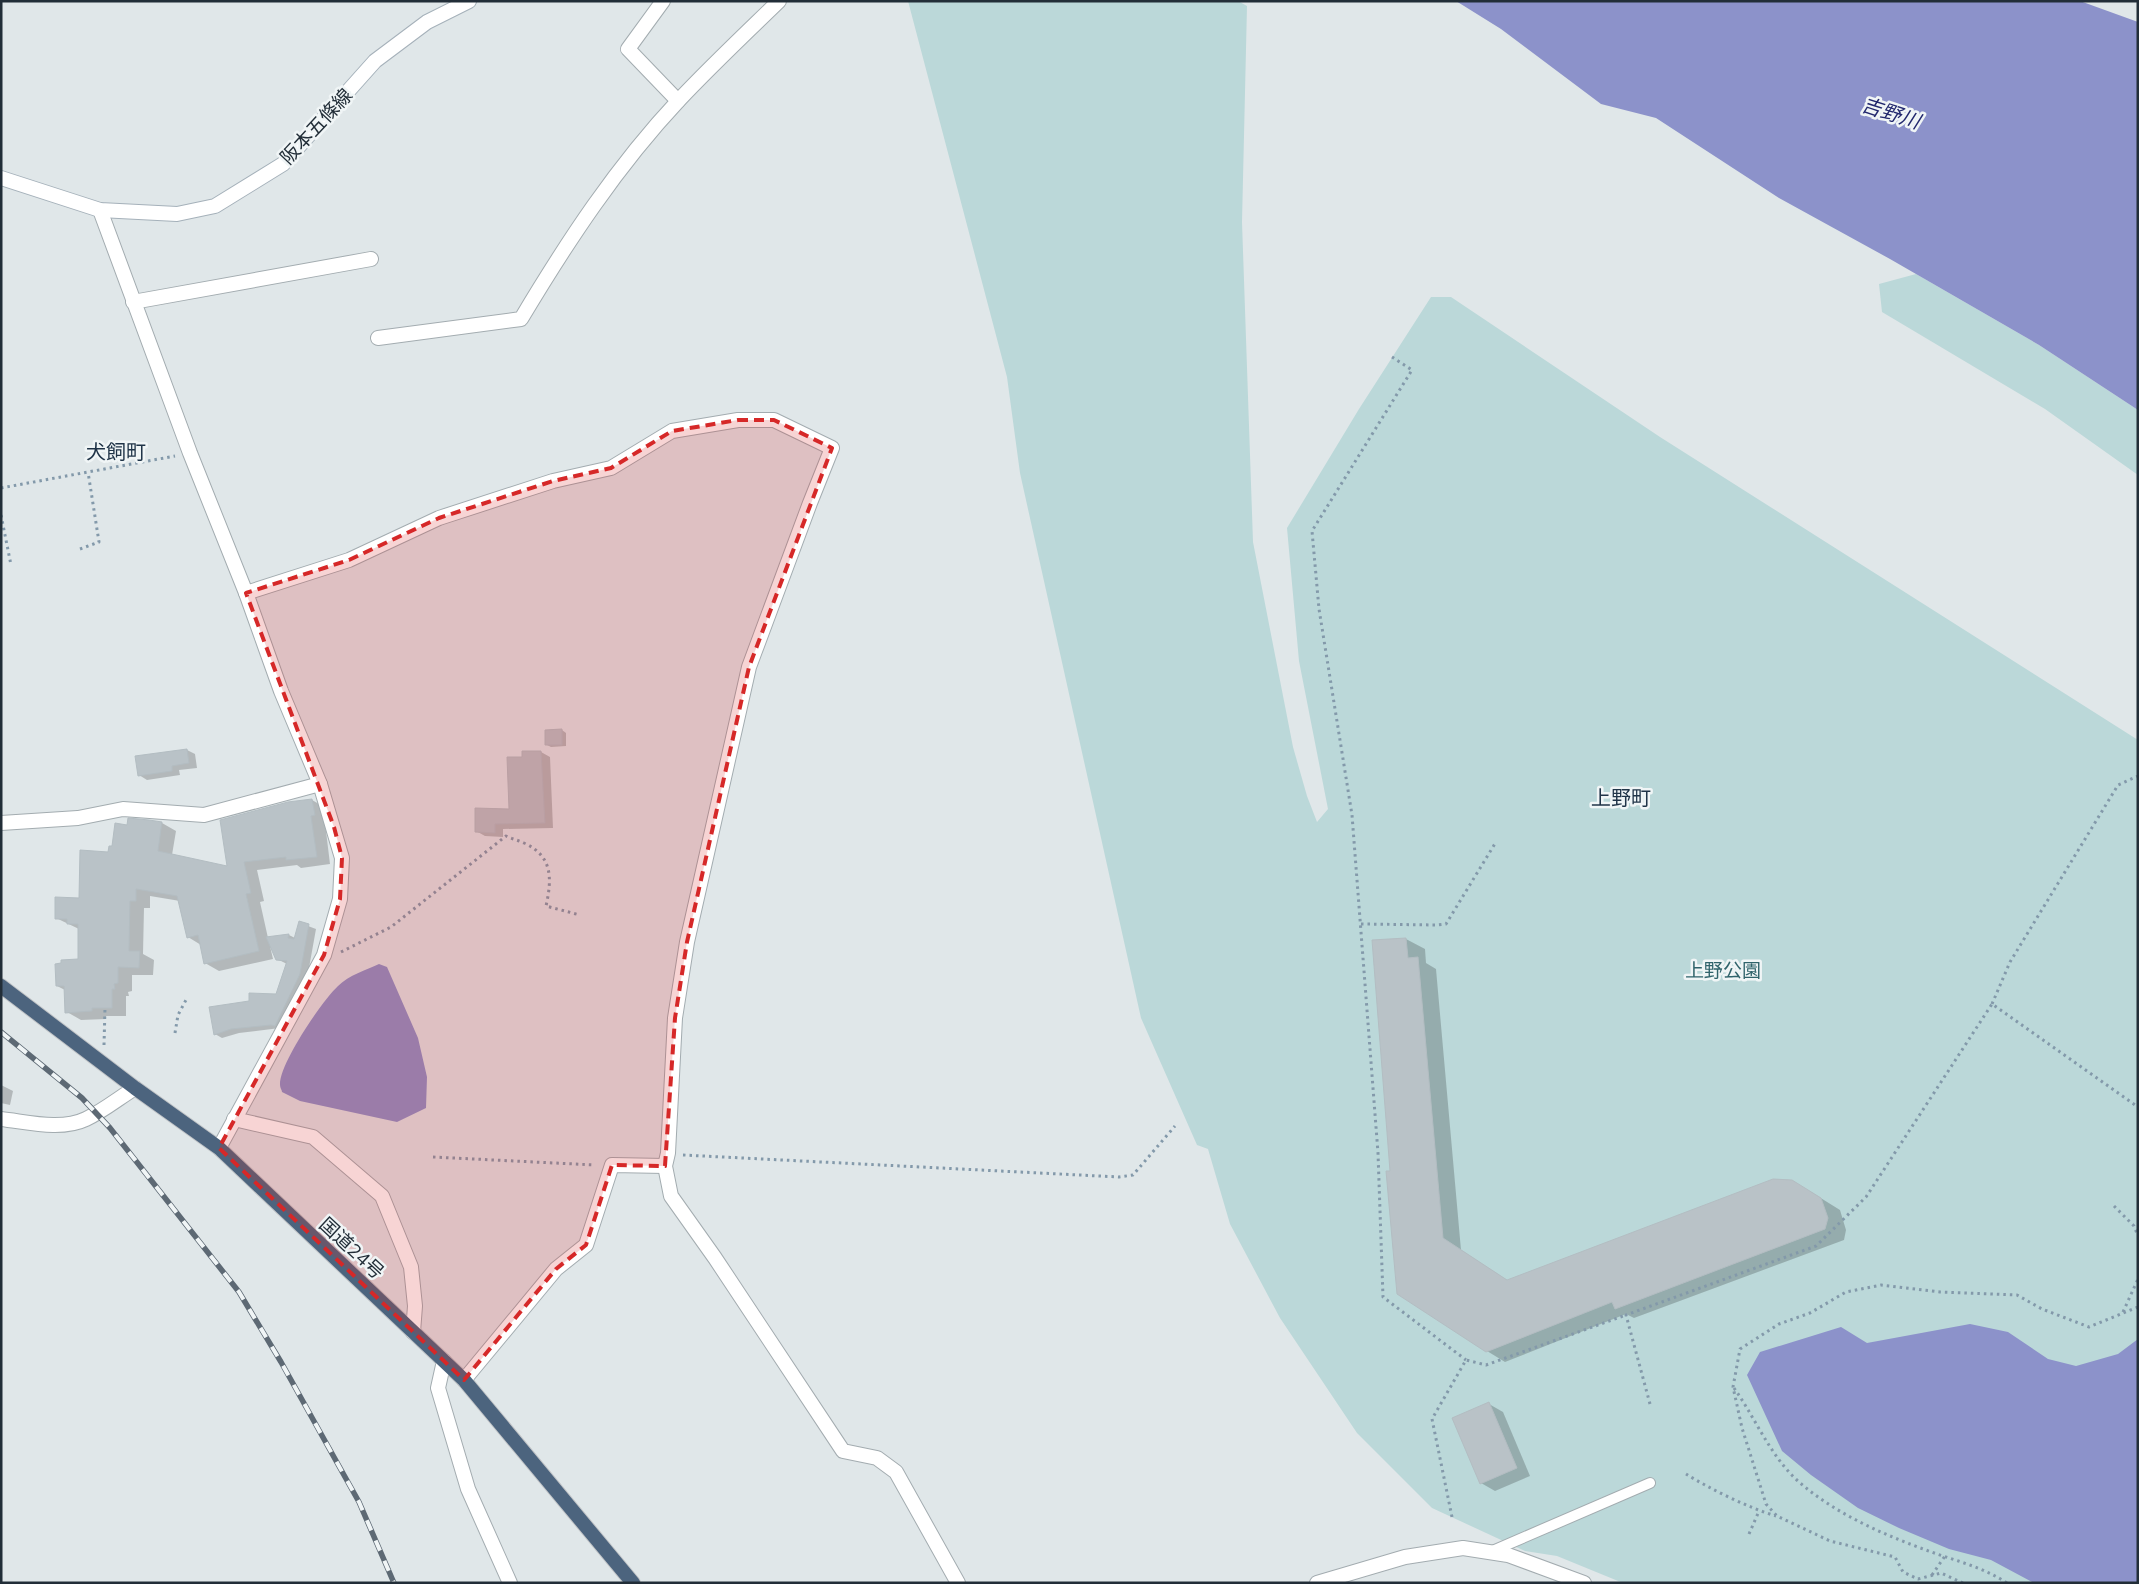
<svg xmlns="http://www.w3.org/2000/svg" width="2139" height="1584" font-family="Mulish,'Noto Sans JP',sans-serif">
	<rect width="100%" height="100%" fill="#e0e7e9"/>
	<g fill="#bbd8d9">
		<polygon points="908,1 1238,1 1247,6 1242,222 1253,542 1293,747 1307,796 1317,822 1328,809 1299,661 1287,528 1359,409 1431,297 1451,297 1660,437 2138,740 2138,1583 1623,1583 1557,1556 1525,1551 1432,1508 1357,1433 1280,1318 1230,1224 1208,1149 1197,1145 1141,1018 1020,473 1007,377"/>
		<polygon points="1916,274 2039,345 2138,410 2138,475 2045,409 1882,312 1879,284"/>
	</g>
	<g fill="#8c92ca">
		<polygon points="1456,1 2080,1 2138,22 2138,410 2039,345 1890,259 1779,198 1656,118 1601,104 1501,29"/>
		<path d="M379,964L387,967L418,1038L427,1077L426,1108L397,1122L300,1101L282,1092C282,1090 280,1088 280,1085C279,1064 322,1001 338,986C349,975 366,970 379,964Z"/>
		<polygon points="1970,1324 2008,1332 2048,1359 2076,1366 2118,1354 2138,1339 2138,1583 2034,1583 1991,1560 1949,1549 1899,1528 1858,1508 1811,1475 1782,1451 1747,1375 1760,1352 1841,1327 1867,1343"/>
	</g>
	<g fill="#0003">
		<polygon points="562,730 566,733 566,746 551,747 547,745"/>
		<polygon points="187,750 195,754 197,768 179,770 180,775 147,780 139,775"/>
		<polygon points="541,752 550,757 553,828 503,829 503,837 485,836 476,831 510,810 523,753"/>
		<polygon points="312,800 326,808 325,823 330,864 301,868 297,865 257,870 264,901 260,902 268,938 289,935 295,938 300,923 316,929 307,979 280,1028 239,1033 222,1038 215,1034 250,1002 277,996 287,964 277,959 270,946 273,959 219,971 205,963 201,945 188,937 180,901 150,896 150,908 144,908 143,954 154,960 153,975 132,975 132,991 128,992 129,996 126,996 126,1016 106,1016 106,1019 81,1020 67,1012 65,990 57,986 79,960 79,929 56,918 80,899 128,827 162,823 176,831 172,855 228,868"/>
		<polygon points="1406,939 1425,949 1426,963 1436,969 1461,1250 1508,1281 1811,1192 1840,1210 1846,1230 1844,1240 1634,1318 1626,1314 1505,1362 1487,1351 1392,1172 1373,941"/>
		<polygon points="1,1085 13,1091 10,1105 1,1103"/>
		<polygon points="1489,1404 1503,1412 1530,1476 1495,1491 1481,1483"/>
	</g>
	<g fill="#b9c2c7" stroke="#b3bdc2">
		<polygon points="562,729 562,745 545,745 545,730"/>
		<polygon points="187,749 189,763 172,766 172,771 138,776 135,756"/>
		<polygon points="522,751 541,751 545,823 495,824 495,833 475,832 475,808 509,809 507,757 522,757"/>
		<polygon points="312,799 315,815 311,816 317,857 286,860 286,857 244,862 251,893 246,894 259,951 204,964 198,935 187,938 177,896 136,889 136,901 130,901 129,951 140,951 139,968 118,967 118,983 114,984 115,989 112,989 112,1008 92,1008 92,1011 65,1013 64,986 56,986 55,964 61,963 61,960 78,959 78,924 67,924 67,919 55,919 55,897 79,898 80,850 108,852 109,846 112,846 115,823 127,825 128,818 149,820 162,822 158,851 227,866 220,820 288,802"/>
		<polygon points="299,921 309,924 300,974 275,1026 271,1025 231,1029 214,1035 209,1007 249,1001 249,993 276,994 287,961 276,960 266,937 289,934 288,938 294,939"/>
		<polygon points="1406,938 1408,958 1418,957 1443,1238 1507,1280 1773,1179 1792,1180 1821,1198 1828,1218 1825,1229 1615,1309 1612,1302 1486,1352 1397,1294 1386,1171 1390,1171 1372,940"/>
		<polygon points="1489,1402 1517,1468 1480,1484 1452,1418"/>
	</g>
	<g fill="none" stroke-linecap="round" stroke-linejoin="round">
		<g stroke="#a3acb0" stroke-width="12">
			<polyline id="service" points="1490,1552 1650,1483"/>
		</g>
		<g stroke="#a3acb0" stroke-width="16">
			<g id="minor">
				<polyline points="663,1 628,49 678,101"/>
				<polyline points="100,210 190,453 246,593 281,691 320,784 342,858 340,899 324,955 219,1148"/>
				<polyline points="133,302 371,259"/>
				<path d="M378,338L521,319C567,242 617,166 679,100C711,66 745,34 779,1"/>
				<polyline points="246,593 349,560 439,518 553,481 611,468 672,431 738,420 774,420 832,448 810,503 749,667 687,942 675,1018 668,1153 665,1166 671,1196 715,1258 843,1451 877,1458 896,1472 958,1583"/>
				<polyline points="1,823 78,818 123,809 204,815 320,784"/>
				<polyline points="234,1119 313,1137 382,1196 411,1267 415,1306 413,1332"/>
				<polyline points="444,1361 438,1388 468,1489 510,1583"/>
				<polyline points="464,1380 556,1269 586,1245 612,1165 665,1166"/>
			</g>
		</g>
		<g stroke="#a3acb0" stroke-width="16">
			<g id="tertiary">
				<path d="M1,1119C28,1122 61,1131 86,1119C103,1111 119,1098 135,1088"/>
				<polyline points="1317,1583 1405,1557 1463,1548 1508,1555 1584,1583"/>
			</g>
		</g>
		<g stroke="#a5b1ba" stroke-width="16">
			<polyline id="secondary" points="1,178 100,210 177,214 215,206 283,164 375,61 427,22 469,1"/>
		</g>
		<g stroke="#c1c4c7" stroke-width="16">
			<polyline id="trunk" points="1,986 135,1088 219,1148 464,1380 633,1583"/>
		</g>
		<g stroke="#8399aa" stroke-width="3" stroke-dasharray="2.5 4" stroke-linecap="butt">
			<polyline points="1392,357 1412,370 1312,531 1319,609 1352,815 1378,1153 1383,1297 1466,1360"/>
			<polyline points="1,488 175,456"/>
			<polyline points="1,515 11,565"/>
			<polyline points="80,549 99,542 88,472"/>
			<polyline points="1361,924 1437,925 1446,924 1496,842"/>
			<path d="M341,952L391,927L506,836C512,839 518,840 524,843C553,856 552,879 546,906L580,915"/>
			<polyline points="1992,1004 2010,962 2118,785 2138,776"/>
			<polyline points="175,1033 178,1015 187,998"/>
			<polyline points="104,1045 105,1008"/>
			<polyline points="683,1155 1119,1177 1133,1175 1175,1126"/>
			<polyline points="433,1157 595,1165"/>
			<polyline points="2114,1206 2134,1226 2138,1236"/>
			<polyline points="2123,1312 2138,1279"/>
			<path d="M1734,1388C1756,1419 1770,1456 1799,1482C1838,1516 1889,1537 1937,1554C1961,1562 1986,1569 2007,1583"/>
			<polyline points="1650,1404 1626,1315 1816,1246 1866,1197 1992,1004 2138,1107"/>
			<path d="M1686,1474C1710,1489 1749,1508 1776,1516"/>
			<polyline points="1452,1517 1432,1419 1466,1360 1486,1365 1626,1315"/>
			<polyline points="1749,1534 1759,1511"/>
			<polyline points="1932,1575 1945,1556"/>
			<polyline points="1963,1583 1941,1573 1918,1579 1903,1572 1895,1557 1830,1541 1777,1516 1766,1504 1742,1428 1733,1387 1740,1349 1779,1324 1810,1313 1846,1292 1881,1285 1940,1292 2017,1295 2042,1309 2089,1327 2138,1307"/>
		</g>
		<use href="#service" stroke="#fff" stroke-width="10"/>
		<use href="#minor" stroke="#fff" stroke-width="14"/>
		<use href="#tertiary" stroke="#fff" stroke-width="14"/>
		<use href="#secondary" stroke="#fff" stroke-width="14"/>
		<use href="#trunk" stroke="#4c647e" stroke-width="14"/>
		<g stroke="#5d6974" stroke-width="5.5">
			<polyline id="rail" points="1,1032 82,1098 110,1128 239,1292 281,1362 359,1502 394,1583"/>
		</g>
		<use href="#rail" stroke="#f0f5f6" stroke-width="4" stroke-dasharray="11" stroke-linecap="butt"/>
	</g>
	<path fill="#d62828" fill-opacity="0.2" stroke="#d62828" stroke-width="4" stroke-dasharray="10 6" stroke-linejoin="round" d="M738,420H774L832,448L749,667L687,942L675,1018L665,1166L612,1165L586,1245L556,1269L464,1380L219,1148L324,955L340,899L342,858L334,827L246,593L349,560L439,518L553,481L611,468L672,431Z"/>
	<g text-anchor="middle" stroke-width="5" stroke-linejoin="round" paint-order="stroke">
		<g font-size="19" fill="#222e38" stroke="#f0f5f6">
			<text transform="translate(316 126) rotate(-47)" y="7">阪本五條線</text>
			<text transform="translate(352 1248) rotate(43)" y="7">国道24号</text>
		</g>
		<g font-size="19" fill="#30636b" stroke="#f0f5f6">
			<text x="1723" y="977">上野公園</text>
		</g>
		<g font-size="20" font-style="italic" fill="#22286e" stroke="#f0f5f6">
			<text transform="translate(1891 113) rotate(18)" y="7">吉野川</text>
		</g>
		<g font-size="20" fill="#203448" stroke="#f0f5f6">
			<text x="116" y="459">犬飼町</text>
			<text x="1621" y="805">上野町</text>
		</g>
	</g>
	<rect width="2139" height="1584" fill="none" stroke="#222e38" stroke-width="5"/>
</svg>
